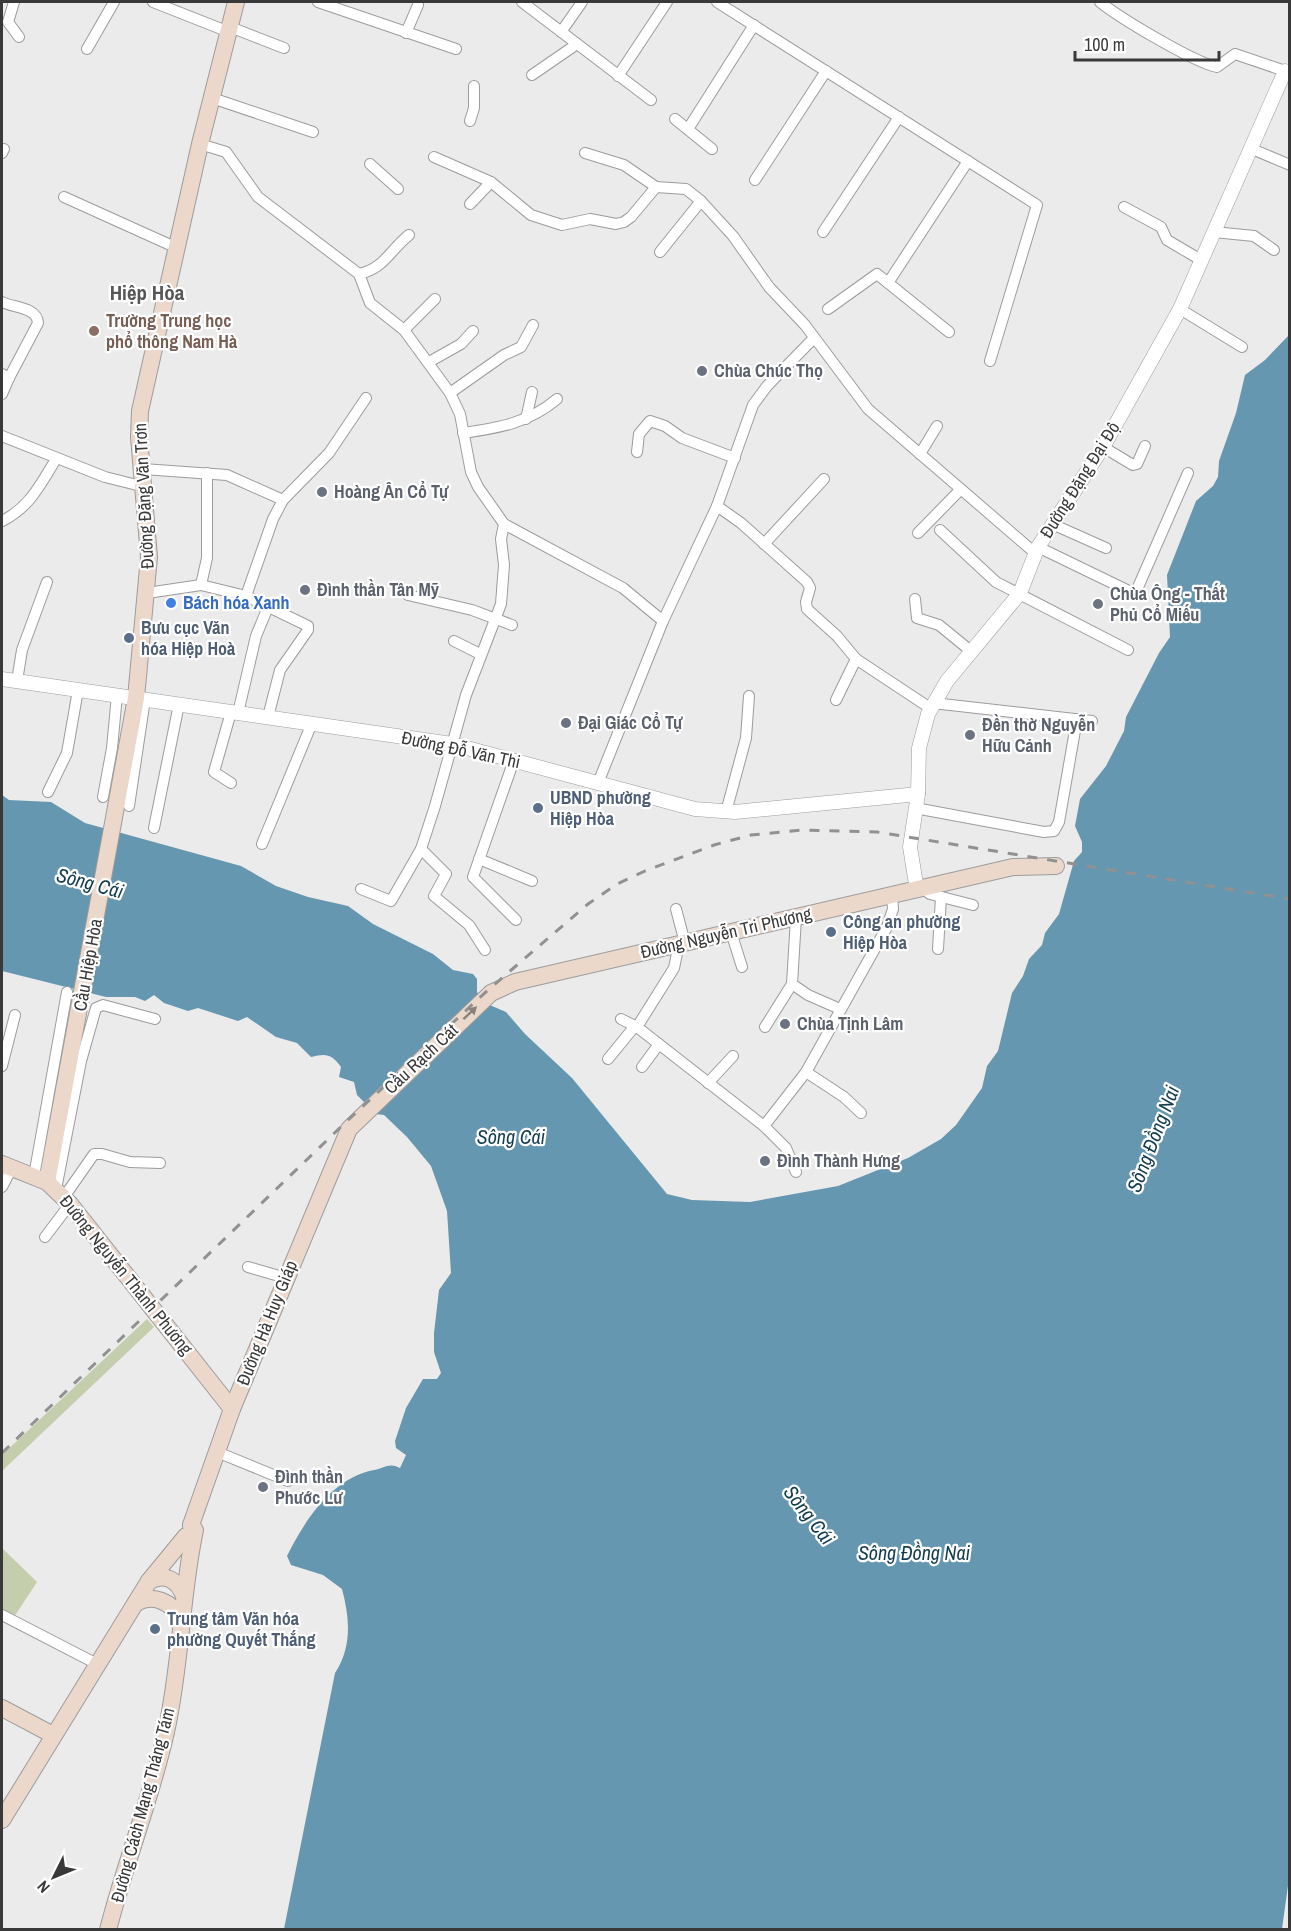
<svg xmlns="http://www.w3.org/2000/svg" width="1291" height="1931" font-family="'Archivo Narrow',sans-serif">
	<rect width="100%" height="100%" fill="#ebebec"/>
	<g fill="#c4cdac">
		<polygon points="147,1319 154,1327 2,1471 2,1455"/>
		<polygon points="2,1548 37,1582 14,1617 2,1611"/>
	</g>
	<path fill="#6697b0" d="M1289,335L1290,1871L1282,1929H284L335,1673C352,1647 350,1619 342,1589L323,1575L291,1565L287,1556C305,1520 332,1478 374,1470C385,1468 389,1462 400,1468L406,1455L396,1448L395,1441L406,1408L423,1379H437L441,1373L434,1352V1333L439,1290L451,1273L447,1211L431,1166L407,1137L384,1115L376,1114L357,1095L354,1082L339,1077L341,1067C332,1054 326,1053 311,1057L297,1043L276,1037L247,1017L238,1021L198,1008L188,1011L164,1003L154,995L145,1001L135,997H106L2,971V795L9,800L51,802L85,823L241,866L276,886L308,897L348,906L373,924L433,954L453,970L473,974L477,979V992L485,1003L506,1012L525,1034L572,1078L667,1194L692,1200L750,1202L838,1186L908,1158L941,1139L956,1125L982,1088L987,1066L998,1051L1012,993L1023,976L1029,959L1042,945L1045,933L1059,914L1074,861L1082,852V842L1075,826L1080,799L1106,766L1124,731L1126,717L1159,653L1170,637L1167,575L1196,501L1213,486L1218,477L1219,461L1236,413L1245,375L1265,360Z"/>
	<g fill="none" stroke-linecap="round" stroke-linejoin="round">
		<g stroke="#9c9c9d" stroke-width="12">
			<g id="minor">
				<polyline points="14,2 8,22 19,37"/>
				<polyline points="153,2 229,32"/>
				<polyline points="318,2 456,49"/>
				<polyline points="522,2 651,100"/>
				<polyline points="717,2 1037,205 990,361"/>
				<path d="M1100,2C1120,18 1193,62 1217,67L1235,54L1285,71"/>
				<polyline points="230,27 284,48"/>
				<polyline points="561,32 582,2"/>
				<polyline points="406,33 418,5"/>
				<polyline points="87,49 114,2"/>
				<polyline points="532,75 577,44"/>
				<polyline points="618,76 667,2"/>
				<polyline points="212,98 313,132"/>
				<polyline points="675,119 712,149"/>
				<polyline points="470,121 474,108 474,86"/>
				<polyline points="688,129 754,25"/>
				<polyline points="200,144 226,152 258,197 359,274 370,303 404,330 450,393 460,414 471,472 478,487 504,524 623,588 663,621"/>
				<polyline points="1252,149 1290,165"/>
				<polyline points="2,153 4,149"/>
				<polyline points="585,153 624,165 656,187"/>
				<polyline points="434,157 491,182 531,215 562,225 590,219 616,224 624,222 631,217 656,187 686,189 701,201 733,236 769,287 805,325 868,409 1035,553"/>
				<polyline points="370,164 398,189"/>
				<polyline points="755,180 826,71"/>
				<polyline points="64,197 177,248"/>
				<polyline points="470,204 491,182"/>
				<polyline points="1124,207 1161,227 1167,240 1201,260"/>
				<polyline points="823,232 899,117"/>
				<polyline points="1214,232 1254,236 1274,250"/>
				<polyline points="660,252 701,201"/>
				<path d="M359,274C385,268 389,251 409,235"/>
				<polyline points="888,283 968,161"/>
				<path d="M2,302C14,308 37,307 38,323L9,378"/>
				<polyline points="828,309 877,274 949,332"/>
				<polyline points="1180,309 1242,347"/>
				<polyline points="404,330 435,299"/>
				<polyline points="429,362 461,344 473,331"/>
				<polyline points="2,374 9,378 2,394"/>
				<polyline points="450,393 504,355 521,347 533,325"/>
				<polyline points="526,419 532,392"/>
				<path d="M463,433C498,428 529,423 557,399"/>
				<polyline points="2,436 105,477 145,487"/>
				<polyline points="1103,447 1133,465 1137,464 1145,446"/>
				<polyline points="637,452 639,434 650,421 665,426 682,438 735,458"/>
				<polyline points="920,454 937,426"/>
				<polyline points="143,469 227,475 283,500"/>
				<polyline points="717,506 741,523 807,582 810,588 806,602 807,609 837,636 856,659 927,706"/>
				<path d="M2,521C29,508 41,484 56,459"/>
				<polyline points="1052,524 1106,548"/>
				<polyline points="940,530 996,582 1128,650"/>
				<polyline points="918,533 961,489"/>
				<polyline points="764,544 824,479"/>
				<polyline points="1038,547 1135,594 1188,473"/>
				<polyline points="201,585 246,596 308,626 308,630 280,670 268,717"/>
				<polyline points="147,593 201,585 207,558 207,473"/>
				<polyline points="408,595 472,610 512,625"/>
				<polyline points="246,596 273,519 283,500 329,453 366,398"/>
				<polyline points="915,599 917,618 939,625 972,652"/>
				<polyline points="454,641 480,654"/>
				<polyline points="17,681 22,650 47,582"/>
				<polyline points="836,700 856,659"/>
				<polyline points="933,703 1092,721"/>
				<polyline points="238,713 256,636 268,607"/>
				<polyline points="514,760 473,877 516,920"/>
				<polyline points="231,783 214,772 231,712"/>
				<polyline points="598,783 663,621 717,506 753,405 767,386 814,338"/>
				<polyline points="48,792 67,753 78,690"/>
				<polyline points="103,797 112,748 117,695"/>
				<polyline points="129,806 145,699"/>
				<polyline points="915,808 1044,832 1054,831 1059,822 1077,719"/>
				<polyline points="726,812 746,738 749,696"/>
				<polyline points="154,828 179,704"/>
				<polyline points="262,844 312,723"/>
				<polyline points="421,849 446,874 434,896 469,925 485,950"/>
				<polyline points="479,859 532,881"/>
				<polyline points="361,889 391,901 421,849 435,806 466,695 501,604 504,565 501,539 504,524"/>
				<polyline points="923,889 930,894 973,905"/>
				<polyline points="676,909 685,943"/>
				<polyline points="731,932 742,967"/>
				<polyline points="679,944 674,968 637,1027 764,1126 786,1148 796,1172"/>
				<polyline points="938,949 941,897"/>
				<polyline points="792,984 808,995 840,1009"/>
				<polyline points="621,1019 637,1027"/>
				<polyline points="765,1027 792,984 796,918"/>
				<polyline points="608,1059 635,1026"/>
				<polyline points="2,1066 15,1015"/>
				<polyline points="642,1067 659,1044"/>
				<polyline points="806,1072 844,1097 861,1113"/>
				<polyline points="708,1083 733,1056"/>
				<polyline points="764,1126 806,1072 887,927 893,909 892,896"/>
				<polyline points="34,1176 67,992"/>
				<polyline points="2,1187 12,1168"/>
				<polyline points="56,1189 81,1061 96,1008 103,1005 155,1019"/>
				<polyline points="64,1197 94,1154 102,1154 130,1162 160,1163"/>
				<polyline points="45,1237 70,1204"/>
				<polyline points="248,1267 286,1278"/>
				<polyline points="217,1452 288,1481"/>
				<polyline points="2,1615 97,1664"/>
			</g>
		</g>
		<g stroke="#9c9c9d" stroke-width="15">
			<g id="tertiary">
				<polyline points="2,679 452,744 695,809 735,812 918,794"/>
				<polyline points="917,890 910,847 918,794 919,748 928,714 947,681 1020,593 1038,547 1103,447 1180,309 1285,71"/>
			</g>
		</g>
		<g stroke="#9c9c9d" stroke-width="18">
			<g id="secondary">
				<polyline points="2,1164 47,1182 70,1204 232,1409"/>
				<polyline points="47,1182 136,698 149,557 139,437 140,411 200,144 236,2"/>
				<polyline points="191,1525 232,1409 349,1129 491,993 515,982 1013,867 1056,866"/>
				<path d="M149,1581C165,1573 177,1579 184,1596"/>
				<path d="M136,1603C153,1593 171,1602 181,1618"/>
				<polyline points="2,1708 53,1735"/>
				<polyline points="2,1820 149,1581 186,1536"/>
				<path d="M108,1930C125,1863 151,1799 166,1732C181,1666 181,1595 195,1530L191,1525"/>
			</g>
		</g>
		<use href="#minor" stroke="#fff" stroke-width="10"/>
		<use href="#tertiary" stroke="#fff" stroke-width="14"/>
		<use href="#secondary" stroke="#ebd8cb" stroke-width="16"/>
		<polyline stroke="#919192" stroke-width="3" stroke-dasharray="10 10" stroke-linecap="butt" points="2,1453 347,1121 488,990 588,904 617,884 645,871 714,845 751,835 802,830 877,832 1290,899"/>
	</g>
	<defs><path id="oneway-solid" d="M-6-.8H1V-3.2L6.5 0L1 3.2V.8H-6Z" transform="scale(1.5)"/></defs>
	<use fill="#89817b" href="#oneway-solid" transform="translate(470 1013) rotate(-43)"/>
	<circle fill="#8d6e63" stroke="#fff" stroke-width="2" cx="94" cy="331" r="6"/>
	<g fill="#6b7280" stroke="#fff" stroke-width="2">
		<circle cx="702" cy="371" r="6"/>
		<circle cx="322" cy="492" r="6"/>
		<circle cx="305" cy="590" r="6"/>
		<circle cx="1098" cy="604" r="6"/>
		<circle cx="566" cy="723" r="6"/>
		<circle cx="970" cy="735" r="6"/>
		<circle cx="785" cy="1024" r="6"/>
		<circle cx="765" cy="1161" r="6"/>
		<circle cx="263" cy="1487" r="6"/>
	</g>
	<circle fill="#3f7fe0" stroke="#fff" stroke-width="2" cx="171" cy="603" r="6"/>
	<g fill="#5c6f8a" stroke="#fff" stroke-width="2">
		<circle cx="129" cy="638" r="6"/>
		<circle cx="538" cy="808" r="6"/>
		<circle cx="831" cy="932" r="6"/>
		<circle cx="155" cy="1629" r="6"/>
	</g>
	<g text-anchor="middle" stroke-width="4.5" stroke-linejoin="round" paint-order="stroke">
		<g font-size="18" font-weight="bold" fill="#785e54" stroke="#fff" text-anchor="start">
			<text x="106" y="327">Trường Trung học<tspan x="106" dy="21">phổ thông Nam Hà</tspan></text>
		</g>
		<g font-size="18" font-weight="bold" fill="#5b616d" stroke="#fff" text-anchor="start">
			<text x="714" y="377">Chùa Chúc Thọ</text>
			<text x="334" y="498">Hoàng Ân Cổ Tự</text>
			<text x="317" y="596">Đình thần Tân Mỹ</text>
			<text x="1110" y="600">Chùa Ông - Thất<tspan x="1110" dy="21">Phủ Cổ Miếu</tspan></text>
			<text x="578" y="729">Đại Giác Cổ Tự</text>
			<text x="982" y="731">Đền thờ Nguyễn<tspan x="982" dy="21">Hữu Cảnh</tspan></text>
			<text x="797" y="1030">Chùa Tịnh Lâm</text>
			<text x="777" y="1167">Đình Thành Hưng</text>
			<text x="275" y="1483">Đình thần<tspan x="275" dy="21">Phước Lư</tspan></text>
		</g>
		<g font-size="18" fill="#39393a" stroke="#fff">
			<text transform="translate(1080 480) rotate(-58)" y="6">Đường Đặng Đại Độ</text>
			<text transform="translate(144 496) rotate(-93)" y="6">Đường Đặng Văn Trơn</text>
			<text transform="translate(461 750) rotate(12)" y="6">Đường Đỗ Văn Thi</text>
			<text transform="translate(726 933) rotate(-13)" y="6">Đường Nguyễn Tri Phương</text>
			<text transform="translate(88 965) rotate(-80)" y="6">Cầu Hiệp Hòa</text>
			<text transform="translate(421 1059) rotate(-43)" y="6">Cầu Rạch Cát</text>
			<text transform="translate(126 1275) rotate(51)" y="6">Đường Nguyễn Thành Phương</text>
			<text transform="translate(267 1323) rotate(-68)" y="6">Đường Hà Huy Giáp</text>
			<text transform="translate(143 1805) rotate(-75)" y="6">Đường Cách Mạng Tháng Tám</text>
		</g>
		<g font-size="18" font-weight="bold" fill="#366cbe" stroke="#fff" text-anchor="start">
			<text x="183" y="609">Bách hóa Xanh</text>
		</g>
		<g font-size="18" font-weight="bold" fill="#4e5e75" stroke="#fff" text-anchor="start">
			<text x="141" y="634">Bưu cục Văn<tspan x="141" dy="21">hóa Hiệp Hoà</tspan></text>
			<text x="550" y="804">UBND phường<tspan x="550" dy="21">Hiệp Hòa</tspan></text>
			<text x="843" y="928">Công an phường<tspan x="843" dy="21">Hiệp Hòa</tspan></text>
			<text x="167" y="1625">Trung tâm Văn hóa<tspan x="167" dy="21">phường Quyết Thắng</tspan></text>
		</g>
		<g font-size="20" font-style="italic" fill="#123c50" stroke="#fff">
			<text transform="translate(90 883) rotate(15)" y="7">Sông Cái</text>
			<text x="511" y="1144">Sông Cái</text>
			<text transform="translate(1153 1139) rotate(-69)" y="7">Sông Đồng Nai</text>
			<text transform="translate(809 1515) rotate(52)" y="7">Sông Cái</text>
			<text x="914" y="1560">Sông Đồng Nai</text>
		</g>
		<g font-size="21" font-weight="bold" fill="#575758" stroke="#fff">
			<text x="147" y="300">Hiệp Hòa</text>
		</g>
	</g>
	<rect width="1291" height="1931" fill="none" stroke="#39393a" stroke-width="6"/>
	<g transform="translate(54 1877) rotate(227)" stroke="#ffffff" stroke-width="4.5" paint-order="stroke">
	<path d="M0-4.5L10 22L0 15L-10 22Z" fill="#39393a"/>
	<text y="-9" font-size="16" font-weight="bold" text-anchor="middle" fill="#39393a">N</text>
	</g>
	<path d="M1075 51v9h144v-9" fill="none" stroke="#39393a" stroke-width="3"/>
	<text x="1084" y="51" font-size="18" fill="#39393a" stroke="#ffffff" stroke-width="4.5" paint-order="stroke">100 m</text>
</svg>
